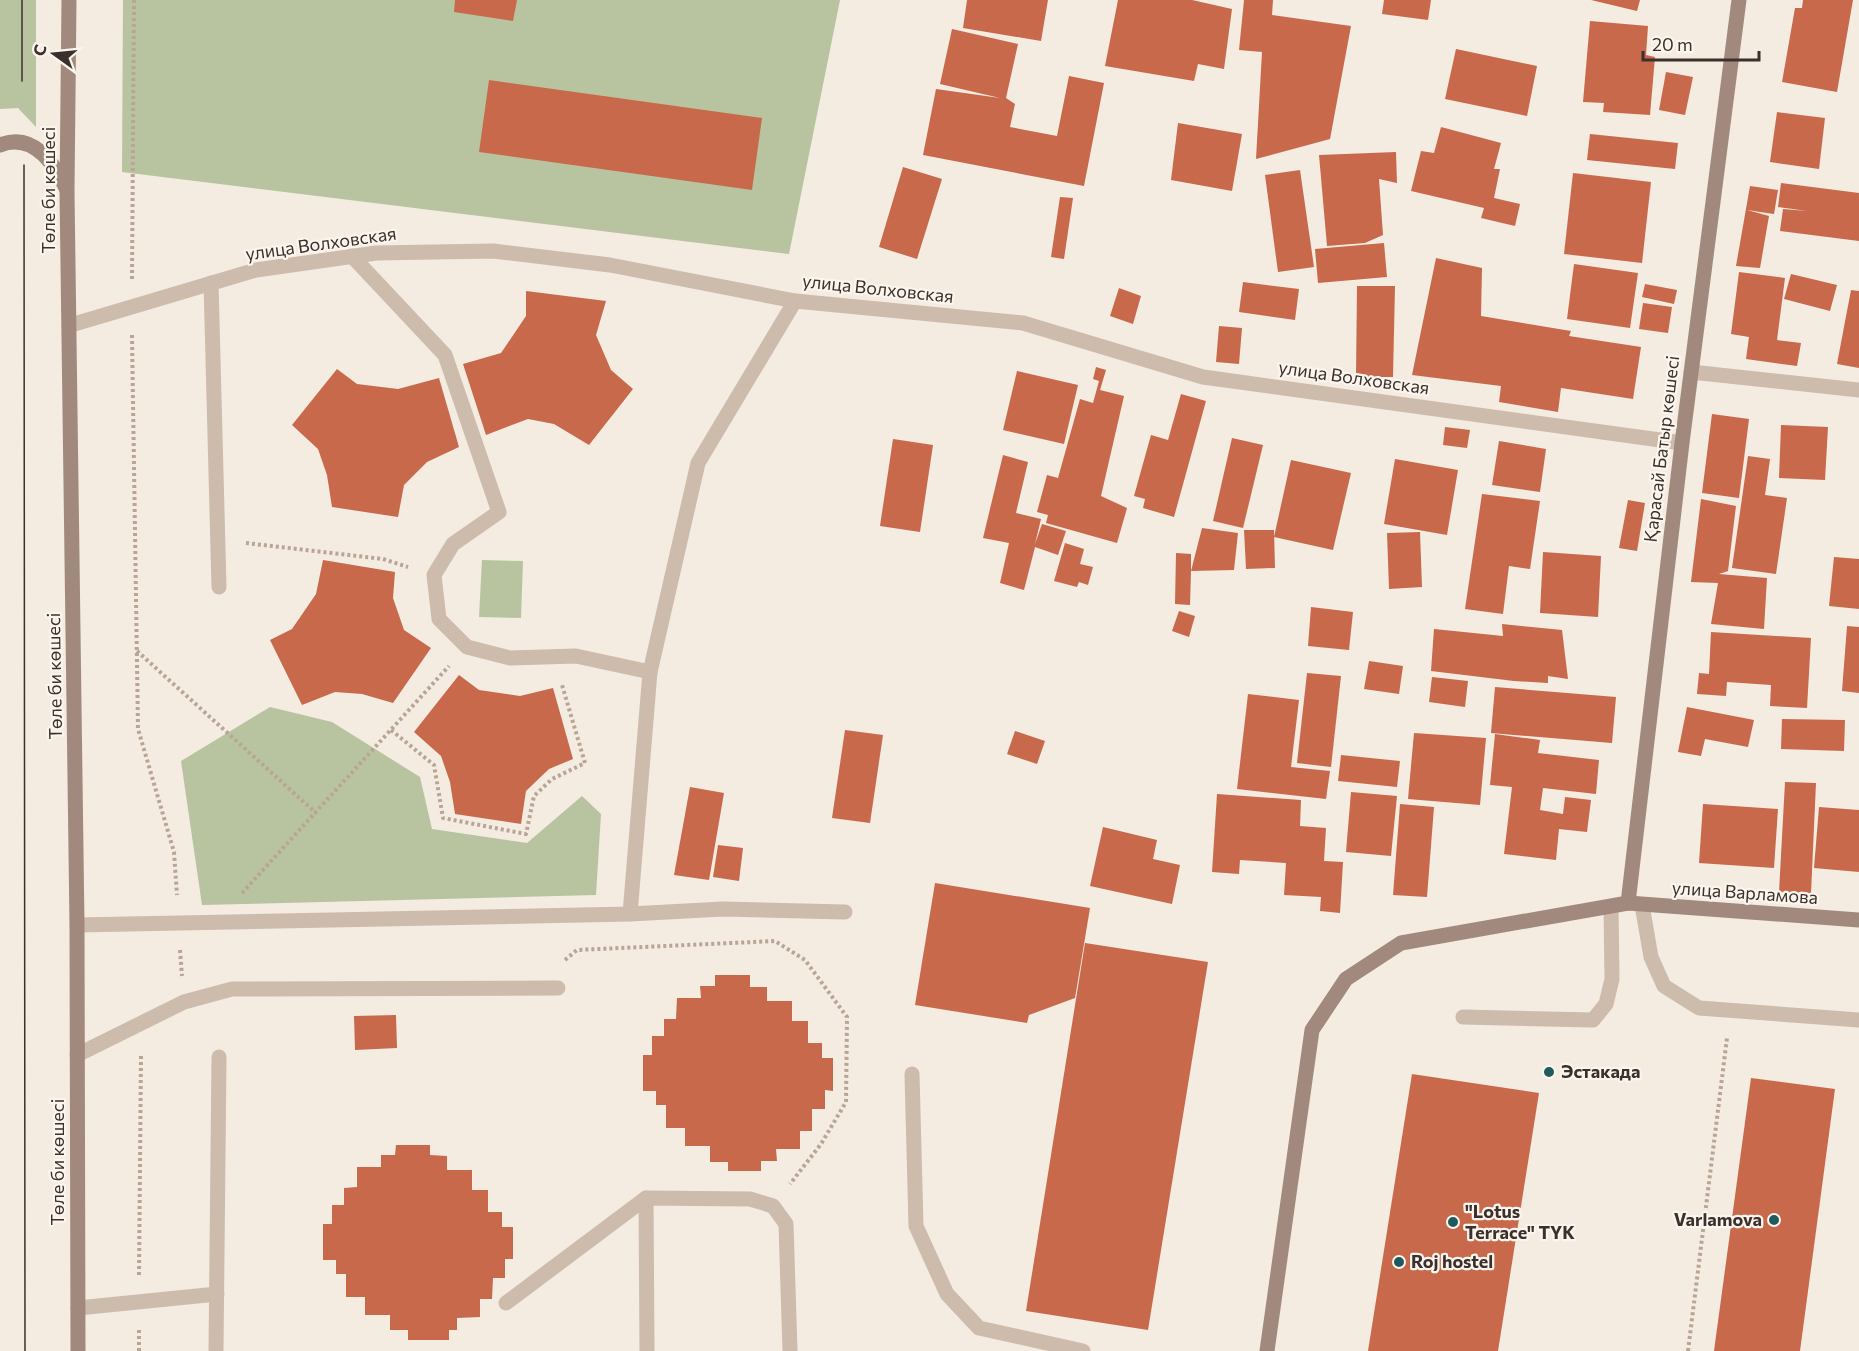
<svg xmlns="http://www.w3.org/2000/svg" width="1859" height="1351" font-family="Commissioner,sans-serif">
	<rect width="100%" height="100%" fill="#f4ebe1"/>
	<g fill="#b8c4a0">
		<polygon points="0,0 36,0 36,127 18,108 0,109"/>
		<polygon points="123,0 840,0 789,254 122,172"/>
		<polygon points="482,560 523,561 521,618 479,617"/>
		<polygon points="270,707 332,722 420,777 432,829 527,843 582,796 601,814 596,895 202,905 181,761"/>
	</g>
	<g fill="#c8694b">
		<polygon points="455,0 517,0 513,21 454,12"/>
		<polygon points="967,0 1048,0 1041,41 963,28"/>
		<polygon points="1118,0 1192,0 1232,9 1224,69 1198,64 1194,81 1105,66"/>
		<polygon points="1244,0 1273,0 1272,15 1351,26 1330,139 1256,159 1262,52 1239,50"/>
		<polygon points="1384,0 1431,0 1428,20 1382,14"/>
		<polygon points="1591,0 1640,0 1637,11"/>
		<polygon points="1803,0 1853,0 1837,92 1782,82 1795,8 1802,8"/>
		<polygon points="1590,21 1648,26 1646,55 1655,57 1650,115 1603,112 1604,103 1583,102"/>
		<polygon points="952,29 1018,44 1006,98 1015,104 1010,127 1057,136 1069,76 1104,83 1084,186 923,155 936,89 1000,98 940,84"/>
		<polygon points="1456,49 1537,66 1527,116 1445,99"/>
		<polygon points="1666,72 1693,77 1685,115 1659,110"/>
		<polygon points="489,80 762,118 752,190 479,152"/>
		<polygon points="1777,112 1825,118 1819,169 1770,162"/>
		<polygon points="1178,123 1242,134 1232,191 1171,180"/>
		<polygon points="1441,127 1501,143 1494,169 1500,169 1494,198 1520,204 1515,226 1481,218 1484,208 1411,191 1421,151 1434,153"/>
		<polygon points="1590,134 1678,143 1675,169 1587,160"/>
		<polygon points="1396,152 1397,183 1379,179 1383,235 1365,243 1327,246 1319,155"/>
		<polygon points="903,167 942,179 917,259 879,247"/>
		<polygon points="1300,170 1314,267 1278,272 1265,175"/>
		<polygon points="1573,173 1651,182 1642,263 1564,254"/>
		<polygon points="1781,183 1859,193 1859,241 1780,231 1783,209 1807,211 1778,207"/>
		<polygon points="1750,186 1778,190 1774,214 1747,210 1769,216 1760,268 1736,266"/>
		<polygon points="1060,197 1073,198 1064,259 1051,257"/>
		<polygon points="1384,243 1387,277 1318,283 1315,249"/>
		<polygon points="1436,258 1482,268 1481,316 1571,331 1569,336 1641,347 1633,399 1561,388 1558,412 1499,402 1501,386 1412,375"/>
		<polygon points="1574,264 1638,273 1630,328 1567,319"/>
		<polygon points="1739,272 1785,278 1777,340 1801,343 1797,366 1746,359 1749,337 1731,334"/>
		<polygon points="1791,274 1837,285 1830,311 1784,299"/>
		<polygon points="1243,282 1299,289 1295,320 1239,312"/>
		<polygon points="1645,284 1677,290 1674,304 1642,297"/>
		<polygon points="1357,286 1395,286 1393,377 1356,377"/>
		<polygon points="1119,288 1141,296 1133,324 1110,316"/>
		<polygon points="1851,290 1859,291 1859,368 1837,364"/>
		<polygon points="526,291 606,301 596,335 611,370 633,389 589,445 554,424 528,419 486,435 463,364 501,353 526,316"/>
		<polygon points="1643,303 1672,307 1668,333 1639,329"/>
		<polygon points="1219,326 1242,328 1239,364 1216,362"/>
		<polygon points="1096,367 1106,370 1100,390 1124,396 1101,496 1127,508 1117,543 1046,523 1048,515 1037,512 1047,475 1058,478 1080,399 1093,403 1099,381 1093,379"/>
		<polygon points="337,369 357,384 398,389 439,378 459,447 427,462 404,485 398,517 332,507 327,475 318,449 292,425"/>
		<polygon points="1017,371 1078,385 1064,444 1003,430"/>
		<polygon points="1181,394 1206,401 1174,517 1143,508 1145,499 1134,496 1151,435 1168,440"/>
		<polygon points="1712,414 1749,419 1739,498 1702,493"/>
		<polygon points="1781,425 1828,427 1825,480 1779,478"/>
		<polygon points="1445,427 1470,430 1467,448 1443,445"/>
		<polygon points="1232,438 1263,445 1243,528 1213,521"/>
		<polygon points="893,439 933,445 920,532 880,526"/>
		<polygon points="1499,441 1546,449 1540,492 1492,485"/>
		<polygon points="1003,455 1028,462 1016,513 1041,519 1035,544 1042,524 1066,531 1058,555 1035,547 1024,590 1000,583 1009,543 983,538"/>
		<polygon points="1748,456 1770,459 1765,495 1787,498 1776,574 1732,568"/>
		<polygon points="1395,459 1458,470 1447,535 1384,524"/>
		<polygon points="1291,460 1351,473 1333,550 1274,537"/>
		<polygon points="1482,494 1540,501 1530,569 1509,566 1503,614 1465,609"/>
		<polygon points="1701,499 1736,506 1728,571 1719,574 1767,578 1764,629 1711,624 1718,583 1691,582"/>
		<polygon points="1628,500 1645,503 1637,551 1619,548"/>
		<polygon points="1202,528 1238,533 1234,570 1191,571 1190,605 1175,604 1176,553 1191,554 1191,571"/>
		<polygon points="1244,530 1274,530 1275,568 1246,569"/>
		<polygon points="1420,532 1422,587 1389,589 1387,533"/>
		<polygon points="1065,543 1084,549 1080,564 1093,567 1088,585 1079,582 1077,587 1054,581"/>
		<polygon points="1543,552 1601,556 1598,617 1540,613"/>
		<polygon points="1834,557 1859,559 1859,609 1829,606"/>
		<polygon points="323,560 395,572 393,598 404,630 431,648 393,703 362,694 335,692 302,705 270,640 292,629 316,594"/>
		<polygon points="1311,607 1353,612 1349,650 1308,646"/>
		<polygon points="1179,611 1195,616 1189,637 1172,631"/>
		<polygon points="1502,624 1562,630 1568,679 1548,676 1548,683 1514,681 1431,671 1434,629 1503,636"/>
		<polygon points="1847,626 1859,627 1859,693 1842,691"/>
		<polygon points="1711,632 1811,638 1807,708 1770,706 1771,685 1727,682 1726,696 1697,694 1699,673 1709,674"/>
		<polygon points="1369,661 1403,666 1399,694 1364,689"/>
		<polygon points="1307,673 1341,676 1331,767 1297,763"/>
		<polygon points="459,675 479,690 520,696 553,688 573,759 549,769 526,791 521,824 455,814 450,782 441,756 414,732"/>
		<polygon points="1432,677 1468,681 1465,707 1429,702"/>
		<polygon points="1495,687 1616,697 1612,743 1491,733"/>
		<polygon points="1248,694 1299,700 1291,767 1330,771 1326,799 1237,789"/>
		<polygon points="1687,707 1754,720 1748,747 1705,739 1701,756 1678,752"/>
		<polygon points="1782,719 1845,720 1844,751 1781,749"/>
		<polygon points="845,730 883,735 870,823 832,818"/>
		<polygon points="1015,731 1045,741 1037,764 1007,754"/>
		<polygon points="1414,733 1486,738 1480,805 1408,799"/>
		<polygon points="1495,734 1540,740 1538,753 1599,760 1596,794 1543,788 1540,810 1563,814 1565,797 1591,800 1587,832 1559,829 1556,860 1504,854 1512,787 1490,785"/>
		<polygon points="1341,755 1400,761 1397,787 1338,781"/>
		<polygon points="1785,782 1816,783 1811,893 1779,892"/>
		<polygon points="690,787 724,793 709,880 674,875"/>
		<polygon points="1351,792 1397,796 1391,856 1346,852"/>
		<polygon points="1217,794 1301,800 1300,826 1326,828 1324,861 1343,862 1340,913 1320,911 1321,897 1284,895 1286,863 1240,860 1239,874 1212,872"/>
		<polygon points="1400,804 1434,807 1427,897 1393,895"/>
		<polygon points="1703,804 1778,809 1774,868 1699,863"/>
		<polygon points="1819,807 1859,810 1859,872 1814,868"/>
		<polygon points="1103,827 1157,840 1153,859 1180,865 1172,904 1090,886"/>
		<polygon points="718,845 743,848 739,881 713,877"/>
		<polygon points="935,883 1090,908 1075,998 1029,1015 1027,1023 915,1005"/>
		<polygon points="1085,943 1208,962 1148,1330 1026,1311"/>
		<polygon points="715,975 750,975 750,987 767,987 767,1001 792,1001 792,1021 808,1021 808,1043 822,1043 822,1058 833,1058 833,1091 825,1090 825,1109 812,1109 812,1131 800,1131 800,1149 776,1149 777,1161 761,1161 761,1171 728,1171 728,1162 710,1162 710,1146 685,1146 685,1128 666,1128 666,1105 656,1105 656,1091 643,1091 643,1055 652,1055 652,1036 664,1036 664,1019 676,1019 677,998 701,998 700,986 715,986"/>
		<polygon points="396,1015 397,1048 355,1050 354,1016"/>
		<polygon points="1412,1074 1539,1093 1498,1351 1368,1351"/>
		<polygon points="1751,1078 1835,1089 1800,1351 1714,1351"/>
		<polygon points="396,1145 430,1145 430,1155 447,1156 447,1170 472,1170 472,1190 488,1190 488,1212 502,1212 502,1227 513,1227 513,1259 505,1259 505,1278 493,1278 492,1299 480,1299 480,1317 457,1318 457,1330 449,1330 449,1340 408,1340 408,1330 390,1330 390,1315 365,1315 365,1297 346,1297 346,1274 336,1274 336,1260 323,1260 323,1224 332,1224 332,1205 344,1205 344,1188 357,1187 357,1167 381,1167 381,1155 395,1155"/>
	</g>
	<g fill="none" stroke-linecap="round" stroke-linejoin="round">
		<g stroke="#b9a596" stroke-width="4" stroke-dasharray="3 3" stroke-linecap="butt">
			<polyline points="132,279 134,0"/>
			<polyline points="132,335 138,729 174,852 177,895"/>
			<polyline points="246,543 383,559 408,567"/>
			<polyline points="137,651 316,813"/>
			<polyline points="391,730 434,765 443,818 526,834 534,796 552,779 585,763 562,685"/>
			<polyline points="242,893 449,666"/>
			<polyline points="180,950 182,976"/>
			<polyline points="565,960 577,950 775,941 805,960 847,1017 846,1102 821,1144 790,1184"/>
			<polyline points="139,1275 141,1055"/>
			<polyline points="139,1351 139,1328"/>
			<polyline points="1688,1351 1727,1038"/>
		</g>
		<g stroke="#cdbbac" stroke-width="15">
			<polyline points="352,256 445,355 499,512 453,544 434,575 439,619 467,647 510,658 576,656 650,672 630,914"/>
			<polyline points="211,283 219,587"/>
			<polyline points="650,672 698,463 795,301"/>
			<polyline points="1642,905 1651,957 1664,986 1699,1008 1859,1020"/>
			<polyline points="77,925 630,914 723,909 845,912"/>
			<polyline points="1463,1017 1593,1020 1606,1004 1612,979 1611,907"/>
			<polyline points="77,1055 184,1002 232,989 558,988"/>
			<polyline points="912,1074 916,1226 947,1294 979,1328 1083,1351"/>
			<polyline points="646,1198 647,1351"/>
			<polyline points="506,1303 646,1198 750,1199 773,1206 786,1224 790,1351"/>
			<polyline points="78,1308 217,1294"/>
			<polyline points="216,1351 219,1057"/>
		</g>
		<g stroke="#cdbbac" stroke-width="15">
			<polyline points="71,325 256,270 376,253 493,251 610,265 795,301 1023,323 1203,377 1682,443"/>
			<polyline points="1691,372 1859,390"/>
		</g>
		<g stroke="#a18a7d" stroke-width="15">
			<polyline points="69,0 67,191 77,925 78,1351"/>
			<path d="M0,145C33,132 54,163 66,188"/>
			<polyline points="1628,903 1682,443 1739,0"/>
			<polyline points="1267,1351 1312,1030 1346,979 1401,943 1628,903 1859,920"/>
		</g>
		<g stroke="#3b302b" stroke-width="1.5">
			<polyline points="22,0 22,81"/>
			<polyline points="24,165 25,1351"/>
		</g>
	</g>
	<g fill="#1f5a5e" stroke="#fbf5ee" stroke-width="2">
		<circle cx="1549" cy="1072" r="6"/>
		<circle cx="1774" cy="1220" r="6"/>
		<circle cx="1453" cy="1222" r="6"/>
		<circle cx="1399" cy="1262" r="6"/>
	</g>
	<g text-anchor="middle" stroke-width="4.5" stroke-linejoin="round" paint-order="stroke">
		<g font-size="18" fill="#3b302b" stroke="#fbf5ee">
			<text transform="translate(49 190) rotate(-90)" y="6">Төле би көшесі</text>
			<text transform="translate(321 244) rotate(-8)" y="6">улица Волховская</text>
			<text transform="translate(878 289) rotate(6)" y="6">улица Волховская</text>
			<text transform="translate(1354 378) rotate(8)" y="6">улица Волховская</text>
			<text transform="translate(1662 449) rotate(-83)" y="6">Қарасай Батыр көшесі</text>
			<text transform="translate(55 676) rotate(-91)" y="6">Төле би көшесі</text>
			<text transform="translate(1745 893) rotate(4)" y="6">улица Варламова</text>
			<text transform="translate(58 1162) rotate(-90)" y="6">Төле би көшесі</text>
		</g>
		<g font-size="18" font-weight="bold" fill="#3b302b" stroke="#fbf5ee" text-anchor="start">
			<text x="1561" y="1078">Эстакада</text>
			<text x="1465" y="1218">"Lotus<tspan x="1465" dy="21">Terrace" ТҮК</tspan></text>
			<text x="1762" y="1226" text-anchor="end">Varlamova</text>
			<text x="1411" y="1268">Roj hostel</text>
		</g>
	</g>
	<g transform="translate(54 54) rotate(285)" stroke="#fbf5ee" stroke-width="4.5" paint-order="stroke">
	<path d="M0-4.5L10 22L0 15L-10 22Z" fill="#3b302b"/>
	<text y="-9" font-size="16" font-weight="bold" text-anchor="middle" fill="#3b302b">С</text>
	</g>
	<path d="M1643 51v9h116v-9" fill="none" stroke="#3b302b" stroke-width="3"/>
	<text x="1652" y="51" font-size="18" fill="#3b302b" stroke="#fbf5ee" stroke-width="4.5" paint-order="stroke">20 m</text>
</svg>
